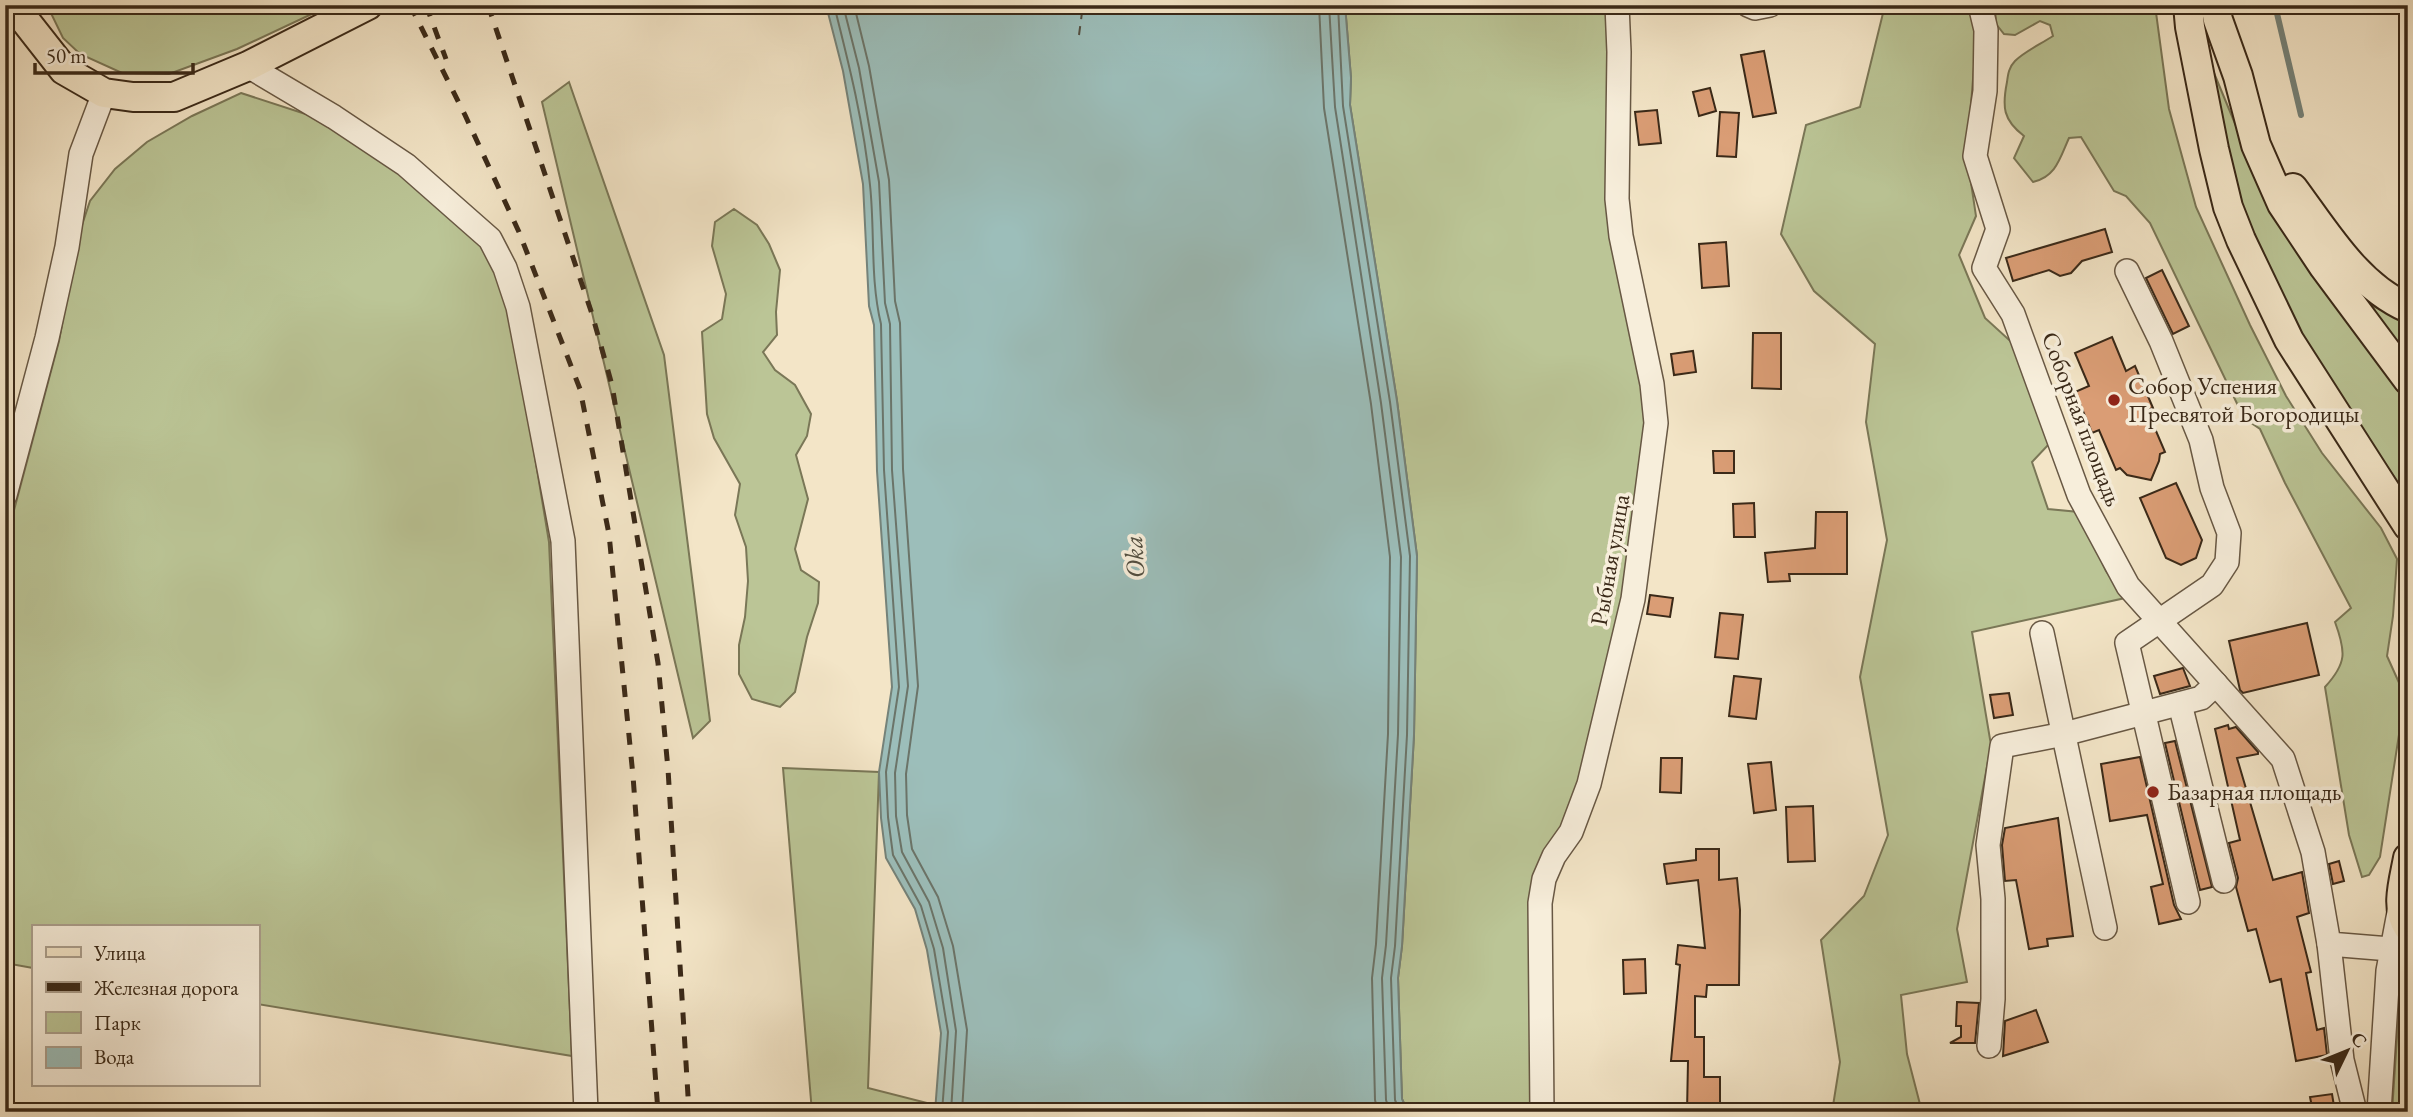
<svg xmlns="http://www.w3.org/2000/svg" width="2413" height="1117" font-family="'EB Garamond',serif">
	<rect width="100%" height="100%" fill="#f3e5c7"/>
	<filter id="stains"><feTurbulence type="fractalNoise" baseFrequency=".00286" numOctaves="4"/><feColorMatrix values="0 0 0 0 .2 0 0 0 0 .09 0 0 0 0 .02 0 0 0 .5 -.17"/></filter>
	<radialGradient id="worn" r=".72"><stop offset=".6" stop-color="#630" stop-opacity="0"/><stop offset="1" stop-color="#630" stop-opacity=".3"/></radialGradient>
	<g fill="#bbc596" stroke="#7a7757" stroke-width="2">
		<polygon points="47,5 331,5 237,49 169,74 122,73 80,54 63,38"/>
		<polygon points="1345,5 1623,5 1623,193 1657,379 1641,600 1550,880 1551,1112 1408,1112 1402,1099 1398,978 1402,946 1414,735 1417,556 1397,401 1350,105 1351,78"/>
		<polygon points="1885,5 1972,5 1977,28 1967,156 1976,216 1959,255 1985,318 2018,348 2050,443 2032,462 2048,509 2079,512 2106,571 2125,598 1972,632 1991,745 1957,929 1967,982 1901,995 1907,1054 1922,1112 1832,1112 1840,1062 1821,940 1864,896 1888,835 1860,677 1887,540 1866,422 1875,344 1814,291 1781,234 1806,125 1860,107"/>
		<path d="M1995,5H2155L2169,109L2196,207L2250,325L2286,396L2322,453L2381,528L2397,559L2393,616L2387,656L2405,696L2380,857L2369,875L2362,877L2349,835L2325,687C2347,663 2346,652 2335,622L2351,608L2285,483L2260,429L2244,418L2150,223L2126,196L2114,191L2081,137L2069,138C2060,158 2056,177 2033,182L2014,158L2024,136C2003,120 2002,107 2007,82C2008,74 2009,67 2015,61C2025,51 2041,44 2053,36L2050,25L2040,21L2015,35L2004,34L1996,24Z"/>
		<polygon points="2209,61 2263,191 2306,261 2408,397 2408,497 2322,371 2271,285 2236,195"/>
		<polygon points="569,82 664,355 710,721 693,738 542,102"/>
		<polygon points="241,93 327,121 397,168 482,244 510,306 549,542 572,1056 257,1004 257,926 33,926 33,968 5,963 5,544 59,341 77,240 90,201 115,169 147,142 192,116"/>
		<polygon points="734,209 757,225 769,244 780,270 776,312 777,335 763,352 775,370 795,385 811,414 807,436 796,455 808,499 795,549 801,570 819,582 818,603 807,637 795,692 780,707 752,699 739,674 739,645 745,617 748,581 746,547 735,515 740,484 714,438 707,414 702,332 722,319 726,294 712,246 715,222"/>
		<polygon points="2361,301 2408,321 2408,361"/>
		<polygon points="783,768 879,772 868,1088 935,1105 935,1112 812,1112"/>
		<polygon points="2408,966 2408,1112 2392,1112 2401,977"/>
	</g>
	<polygon fill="#9cbeba" stroke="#758279" stroke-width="2" points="826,5 1345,5 1351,78 1350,105 1397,401 1417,556 1414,735 1402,946 1398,978 1402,1099 1408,1112 935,1112 941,1033 927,950 915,909 886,858 881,818 879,772 892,687 877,471 874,325 869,306 863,184 843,71"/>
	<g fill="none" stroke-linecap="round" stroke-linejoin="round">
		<g stroke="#6b7469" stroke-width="2">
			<path d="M834,5C849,64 864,124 870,185C875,231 870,279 881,324L884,470L899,687L886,772L888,817L893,855L921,906L934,949L948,1032L942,1112"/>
			<polyline points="843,5 859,68 879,182 885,303 890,324 892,470 908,686 895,773 896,816 902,852 929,902 943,948 956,1031 951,1112"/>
			<polyline points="854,5 869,66 889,180 895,301 900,323 903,469 918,686 906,774 907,815 912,849 938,897 953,946 967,1030 962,1112"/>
			<polyline points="1319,5 1324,108 1371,404 1390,557 1388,734 1376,944 1372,978 1375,1100 1378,1112"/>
			<polyline points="1329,5 1335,107 1381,403 1401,557 1398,734 1386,945 1382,978 1386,1100 1390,1112"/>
			<polyline points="1338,5 1343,106 1390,402 1410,556 1407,735 1395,946 1391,978 1395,1100 1400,1112"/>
		</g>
		<polyline stroke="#758279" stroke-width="6" points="2275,5 2301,115"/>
		<polyline stroke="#524e40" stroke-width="2" stroke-dasharray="9 7" stroke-linecap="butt" points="1079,35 1083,5"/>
	</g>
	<g fill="#da9d75" stroke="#3a2918" stroke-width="2">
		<polygon points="1764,51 1776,113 1753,117 1741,55"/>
		<polygon points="1710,88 1716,111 1699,116 1693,92"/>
		<polygon points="1657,110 1661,143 1639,145 1635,112"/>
		<polygon points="1720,112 1739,113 1736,157 1717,156"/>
		<polygon points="2105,229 2112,252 2082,261 2071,273 2060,276 2049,270 2013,281 2006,258"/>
		<polygon points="1726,242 1729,286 1702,288 1699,244"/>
		<polygon points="2162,270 2189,326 2173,334 2146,278"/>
		<polygon points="1753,333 1781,333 1781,389 1752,388"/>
		<polygon points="2112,337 2126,371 2135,366 2153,408 2147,410 2165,452 2160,454 2159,461 2151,480 2127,475 2120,468 2116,470 2099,430 2092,433 2075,392 2089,386 2075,353"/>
		<polygon points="1693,351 1696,372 1674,375 1671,354"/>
		<polygon points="1713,451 1734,451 1734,473 1714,473"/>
		<polygon points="2176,483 2202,540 2196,558 2181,565 2166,558 2140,498"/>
		<polygon points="1754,503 1755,537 1734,537 1733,504"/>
		<polygon points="1816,512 1847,512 1847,574 1789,574 1790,581 1768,582 1765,553 1815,548"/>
		<polygon points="1650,595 1673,598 1670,617 1647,614"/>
		<polygon points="1720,613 1743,615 1738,659 1715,657"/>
		<polygon points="2307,623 2319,675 2243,693 2240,690 2229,641"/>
		<polygon points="2183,668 2190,686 2160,694 2154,676"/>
		<polygon points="1734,676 1761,679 1756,719 1729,716"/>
		<polygon points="2009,693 2013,715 1994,718 1990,695"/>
		<polygon points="2228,725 2229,729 2236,727 2258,752 2258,754 2237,758 2273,880 2302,872 2309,913 2297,917 2311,972 2306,973 2317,1030 2324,1028 2327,1055 2296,1061 2281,979 2270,982 2256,929 2248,931 2236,887 2238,878 2229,843 2240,840 2215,729"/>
		<polygon points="2175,741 2212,887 2200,890 2165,743"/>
		<polygon points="2140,757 2174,905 2181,919 2159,924 2151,887 2163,884 2147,815 2110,821 2101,764"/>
		<polygon points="1661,758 1682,758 1681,793 1660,792"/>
		<polygon points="1771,762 1776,810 1754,813 1748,764"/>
		<polygon points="1813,806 1815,861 1788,862 1786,807"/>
		<polygon points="2058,818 2073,936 2047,939 2048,946 2029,949 2016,880 2005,881 2002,845 2005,828"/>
		<polygon points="1696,849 1719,849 1719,880 1737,878 1740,910 1739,985 1707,985 1706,997 1695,996 1695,1037 1704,1037 1704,1077 1720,1077 1720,1112 1687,1112 1688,1061 1671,1061 1680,965 1676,964 1678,945 1705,948 1698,880 1667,884 1664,864 1696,860"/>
		<polygon points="2339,861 2344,881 2333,884 2329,864"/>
		<polygon points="1645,959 1646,993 1624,994 1623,960"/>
		<polygon points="1957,1002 1979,1003 1975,1043 1950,1043 1961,1037 1961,1026 1956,1026"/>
		<polygon points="2036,1010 2048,1042 2003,1056 2005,1021"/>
		<polygon points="2332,1094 2335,1112 2313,1112 2310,1097"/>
	</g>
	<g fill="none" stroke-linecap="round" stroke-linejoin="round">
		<g stroke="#685844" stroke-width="26">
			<g id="minor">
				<polyline points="1748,5 1755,8 1770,5"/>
				<polyline points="1980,5 1986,30 1985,91 1975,156 1998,229 1984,268 2013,314 2079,495 2128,586 2283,759 2313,852 2329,944 2390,949"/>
				<polyline points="248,66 334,117 406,165 490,239 505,268 518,307 563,541 586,1112"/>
				<polyline points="2127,271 2161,341 2201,440 2212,488 2229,533 2227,562 2212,585 2127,643 2188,902"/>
				<polyline points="5,495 47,338 67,247 81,154 104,93"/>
				<polyline points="2042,633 2105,928"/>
				<polyline points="2180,704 2224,881"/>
				<polyline points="2329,944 2342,1060 2355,1112"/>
				<polyline points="1989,1046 1993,999 1993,899 1988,845 2002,746 2064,734 2201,698 2216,684"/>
				<polyline points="1542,1112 1540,903 1544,879 1554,856 1571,832 1589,784 1633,599 1656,423 1652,384 1621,236 1617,199 1619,52 1617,5"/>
				<polyline points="2379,1112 2388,971 2401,902"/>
			</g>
		</g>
		<g stroke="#3a2918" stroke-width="32">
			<g id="major">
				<polyline points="13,5 64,70 104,93 133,97 174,97 248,66 368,5"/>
				<polyline points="2188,5 2190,27 2214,149 2228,207 2241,240 2289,340 2408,526"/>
				<polyline points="2215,5 2218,20 2238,76 2256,145 2282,204 2324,267 2408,380"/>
				<path d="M2293,188C2325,231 2357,286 2408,308"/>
				<path d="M2408,858C2404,880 2395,908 2408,927"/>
			</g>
		</g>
		<use href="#minor" stroke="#f7eedb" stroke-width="23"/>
		<use href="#major" stroke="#f3e5c7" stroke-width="28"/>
		<g stroke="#3a2918" stroke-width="5" stroke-dasharray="12 12" stroke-linecap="butt">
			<polyline points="410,5 465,115 519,232 580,389 609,534 633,776 658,1112"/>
			<polyline points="426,5 446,59"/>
			<polyline points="488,5 592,314 612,385 658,663 668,769 689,1112"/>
		</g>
	</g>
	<g fill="#8f2418" stroke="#f7eedb" stroke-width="2.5">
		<circle cx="2114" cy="400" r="7"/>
		<circle cx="2153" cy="792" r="7"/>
	</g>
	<g text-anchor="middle" stroke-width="7" stroke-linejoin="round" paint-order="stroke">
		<g font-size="24" fill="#3a2918" stroke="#f7eedb" text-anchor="start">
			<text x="2128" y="394">Собор Успения<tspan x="2128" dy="28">Пресвятой Богородицы</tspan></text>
			<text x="2167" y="800">Базарная площадь</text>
		</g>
		<g font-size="24" fill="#3a2918" stroke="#f7eedb">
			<text transform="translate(2082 419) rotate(69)" y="8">Соборная площадь</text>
			<text transform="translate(1610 560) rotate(-80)" y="8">Рыбная улица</text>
		</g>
		<g font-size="26" font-style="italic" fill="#524e40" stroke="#f7eedb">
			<text transform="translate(1134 557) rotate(-94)" y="9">Oka</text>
		</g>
	</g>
	<rect width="2413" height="1117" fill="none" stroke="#f3e5c7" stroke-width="28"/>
	<rect x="7" y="7" width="2399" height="1103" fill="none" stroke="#3a2918" stroke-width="3.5"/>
	<rect x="14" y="14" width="2385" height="1089" fill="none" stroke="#3a2918" stroke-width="2"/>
	<rect x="32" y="925" width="228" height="161" fill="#f7eedb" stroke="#ab9f8d" stroke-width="2"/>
	<rect x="46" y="947" width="35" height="10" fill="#f3e5c7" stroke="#ab9f8d" stroke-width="2"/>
	<text x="94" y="960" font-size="21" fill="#3a2918">Улица</text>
	<rect x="46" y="982" width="35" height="10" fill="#3a2918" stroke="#ab9f8d" stroke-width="2"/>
	<text x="94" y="995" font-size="21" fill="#3a2918">Железная дорога</text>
	<rect x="46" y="1012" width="35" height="21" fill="#bbc596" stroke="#ab9f8d" stroke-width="2"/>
	<text x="94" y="1030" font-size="21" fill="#3a2918">Парк</text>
	<rect x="46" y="1047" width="35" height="21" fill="#9cbeba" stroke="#ab9f8d" stroke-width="2"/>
	<text x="94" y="1064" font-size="21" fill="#3a2918">Вода</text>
	<g transform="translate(2347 1051) rotate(47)" stroke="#f7eedb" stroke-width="5" paint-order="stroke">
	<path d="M0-5L12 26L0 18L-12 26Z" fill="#3a2918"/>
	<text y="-10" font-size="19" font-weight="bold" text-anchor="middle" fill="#3a2918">С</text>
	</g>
	<path d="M35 63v10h158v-10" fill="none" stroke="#3a2918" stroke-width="3.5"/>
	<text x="46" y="63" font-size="21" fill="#3a2918" stroke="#f7eedb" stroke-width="5" paint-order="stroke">50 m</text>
	<rect width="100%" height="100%" filter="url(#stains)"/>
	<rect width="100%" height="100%" fill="url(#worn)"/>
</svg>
